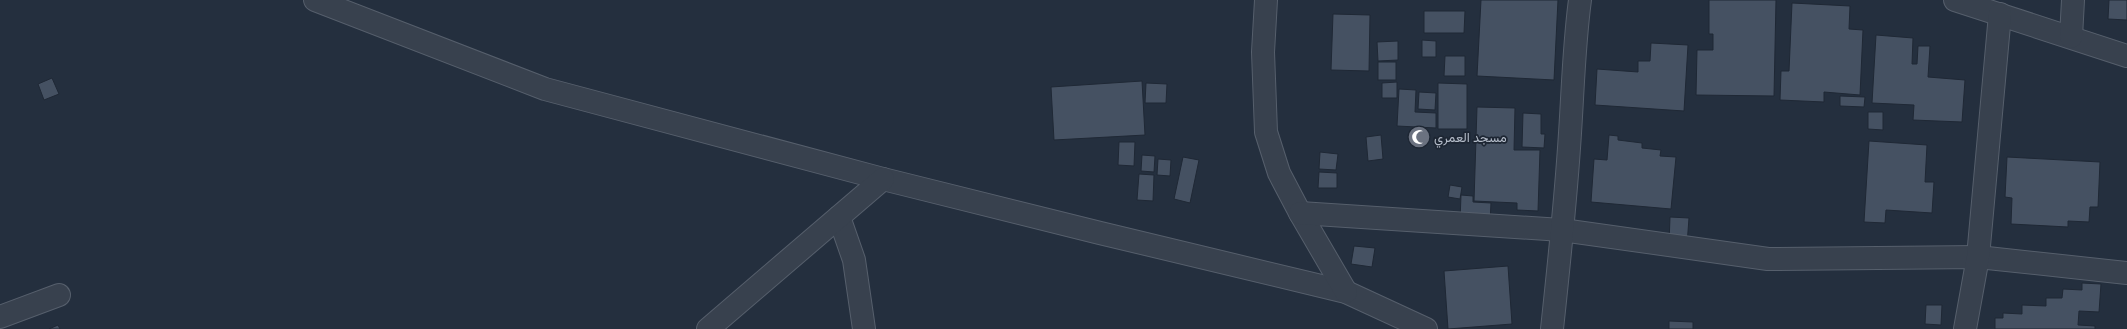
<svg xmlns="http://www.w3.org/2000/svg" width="2127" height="329" font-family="Karla,Vazirmatn,sans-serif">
	<rect width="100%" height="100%" fill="#242f3e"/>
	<g fill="#455162" stroke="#1f2835">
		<polygon points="1481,0 1558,0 1554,80 1477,76"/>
		<polygon points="1709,0 1776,0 1774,96 1696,95 1697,50 1713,50 1713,34 1709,34"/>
		<polygon points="2109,0 2127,0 2127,20 2108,19"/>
		<polygon points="1792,3 1850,6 1849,29 1863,30 1860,95 1824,92 1824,102 1780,100 1781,71 1789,71"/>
		<polygon points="1424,11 1465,11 1464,33 1424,33"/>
		<polygon points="1333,14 1370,15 1369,71 1331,70"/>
		<polygon points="1876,35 1913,38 1912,64 1917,64 1918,46 1930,46 1928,77 1965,80 1962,122 1913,120 1914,105 1872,103"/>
		<polygon points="1422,40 1436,41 1436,57 1422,57"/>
		<polygon points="1398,41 1398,60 1378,61 1377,42"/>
		<polygon points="1651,43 1688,45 1684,111 1595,105 1597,69 1638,72 1638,61 1650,61"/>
		<polygon points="1445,56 1465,56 1465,76 1444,76"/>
		<rect x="1378" y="62" width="18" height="18"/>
		<polygon points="52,78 59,94 44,100 38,84"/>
		<polygon points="1142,81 1145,135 1054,140 1051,87"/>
		<polygon points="1397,82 1397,98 1382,98 1382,83"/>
		<polygon points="1146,83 1167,84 1166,103 1145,103"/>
		<polygon points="1438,83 1467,84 1467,129 1438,129"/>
		<polygon points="1399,89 1416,90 1415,112 1436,113 1436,128 1397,126"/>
		<polygon points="1419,92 1436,93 1435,110 1418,109"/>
		<polygon points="1840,96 1865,97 1864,107 1840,106"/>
		<polygon points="1477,107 1515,108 1514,150 1540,150 1538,211 1517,210 1517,203 1474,201"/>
		<polygon points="1868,112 1883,112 1883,130 1868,129"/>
		<polygon points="1523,113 1541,114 1541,134 1545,134 1544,148 1522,147"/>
		<polygon points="1381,135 1383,159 1368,161 1366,137"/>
		<polygon points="1609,135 1618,136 1618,140 1642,143 1642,148 1661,150 1660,156 1676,157 1671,209 1591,202 1594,159 1607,160"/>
		<polygon points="1869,141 1927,145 1925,182 1934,182 1932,213 1886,210 1885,223 1864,222"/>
		<polygon points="1119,142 1135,142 1134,166 1118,165"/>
		<polygon points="1320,152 1338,154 1336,170 1319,169"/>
		<polygon points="1142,155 1155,156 1154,172 1141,171"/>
		<polygon points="1183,157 1199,160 1190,203 1174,199"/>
		<polygon points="2007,157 2100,162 2098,207 2090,207 2089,222 2068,221 2068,227 2011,224 2012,198 2005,197"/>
		<polygon points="1158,159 1171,160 1170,176 1157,175"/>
		<polygon points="1319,172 1337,173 1337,188 1318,188"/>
		<polygon points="1139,174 1154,175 1153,201 1137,200"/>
		<polygon points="1450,185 1462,187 1460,199 1448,197"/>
		<polygon points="1461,195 1473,196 1473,202 1491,203 1490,223 1460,221"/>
		<polygon points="1670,217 1689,218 1687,245 1669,244"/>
		<polygon points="1354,246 1375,248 1372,267 1351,264"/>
		<polygon points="1508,266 1512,324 1448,329 1444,271"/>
		<polygon points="2082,283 2101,284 2099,312 2079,311 2078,325 2095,326 2095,329 1995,329 1995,318 2003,318 2003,313 2022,314 2022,305 2046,306 2046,298 2062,298 2063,289 2082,290"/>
		<polygon points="1926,305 1942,305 1941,325 1925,324"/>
		<polygon points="1669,321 1693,322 1693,329 1669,329"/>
		<polygon points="58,325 60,329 49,329"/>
	</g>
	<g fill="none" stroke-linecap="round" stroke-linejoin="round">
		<g stroke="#565f6c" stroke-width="24">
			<g id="minor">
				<polyline points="315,0 545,89 883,179 1100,233 1346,292 1426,329"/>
				<polyline points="1266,0 1263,52 1266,132 1279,173 1300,213 1346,292"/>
				<polyline points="1955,0 2127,56"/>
				<polyline points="2071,37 2073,0"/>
				<polyline points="1300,213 1562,230 1768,259 1978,257 2127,273"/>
				<polyline points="839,217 854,260 864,329"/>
				<polyline points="0,317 59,295"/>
				<polyline points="708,329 883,179"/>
				<path d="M1552,329C1559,264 1566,198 1570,133C1573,88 1574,44 1580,0"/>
				<polyline points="1965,329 1978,257 2000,14"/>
			</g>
		</g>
		<use href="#minor" stroke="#38414e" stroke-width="22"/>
	</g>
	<defs>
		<g id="mosque-disc" transform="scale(1.15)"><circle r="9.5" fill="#6b7280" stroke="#1d2633"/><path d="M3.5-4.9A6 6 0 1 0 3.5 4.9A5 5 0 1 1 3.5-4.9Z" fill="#fff"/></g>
	</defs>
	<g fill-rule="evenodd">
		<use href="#mosque-disc" x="1419" y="137"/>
	</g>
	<g text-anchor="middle" stroke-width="3.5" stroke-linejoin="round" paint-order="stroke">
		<g font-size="13" fill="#b4bcc9" stroke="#1d2633" text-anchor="start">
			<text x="1434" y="142">مسجد العمري</text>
		</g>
	</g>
</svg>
